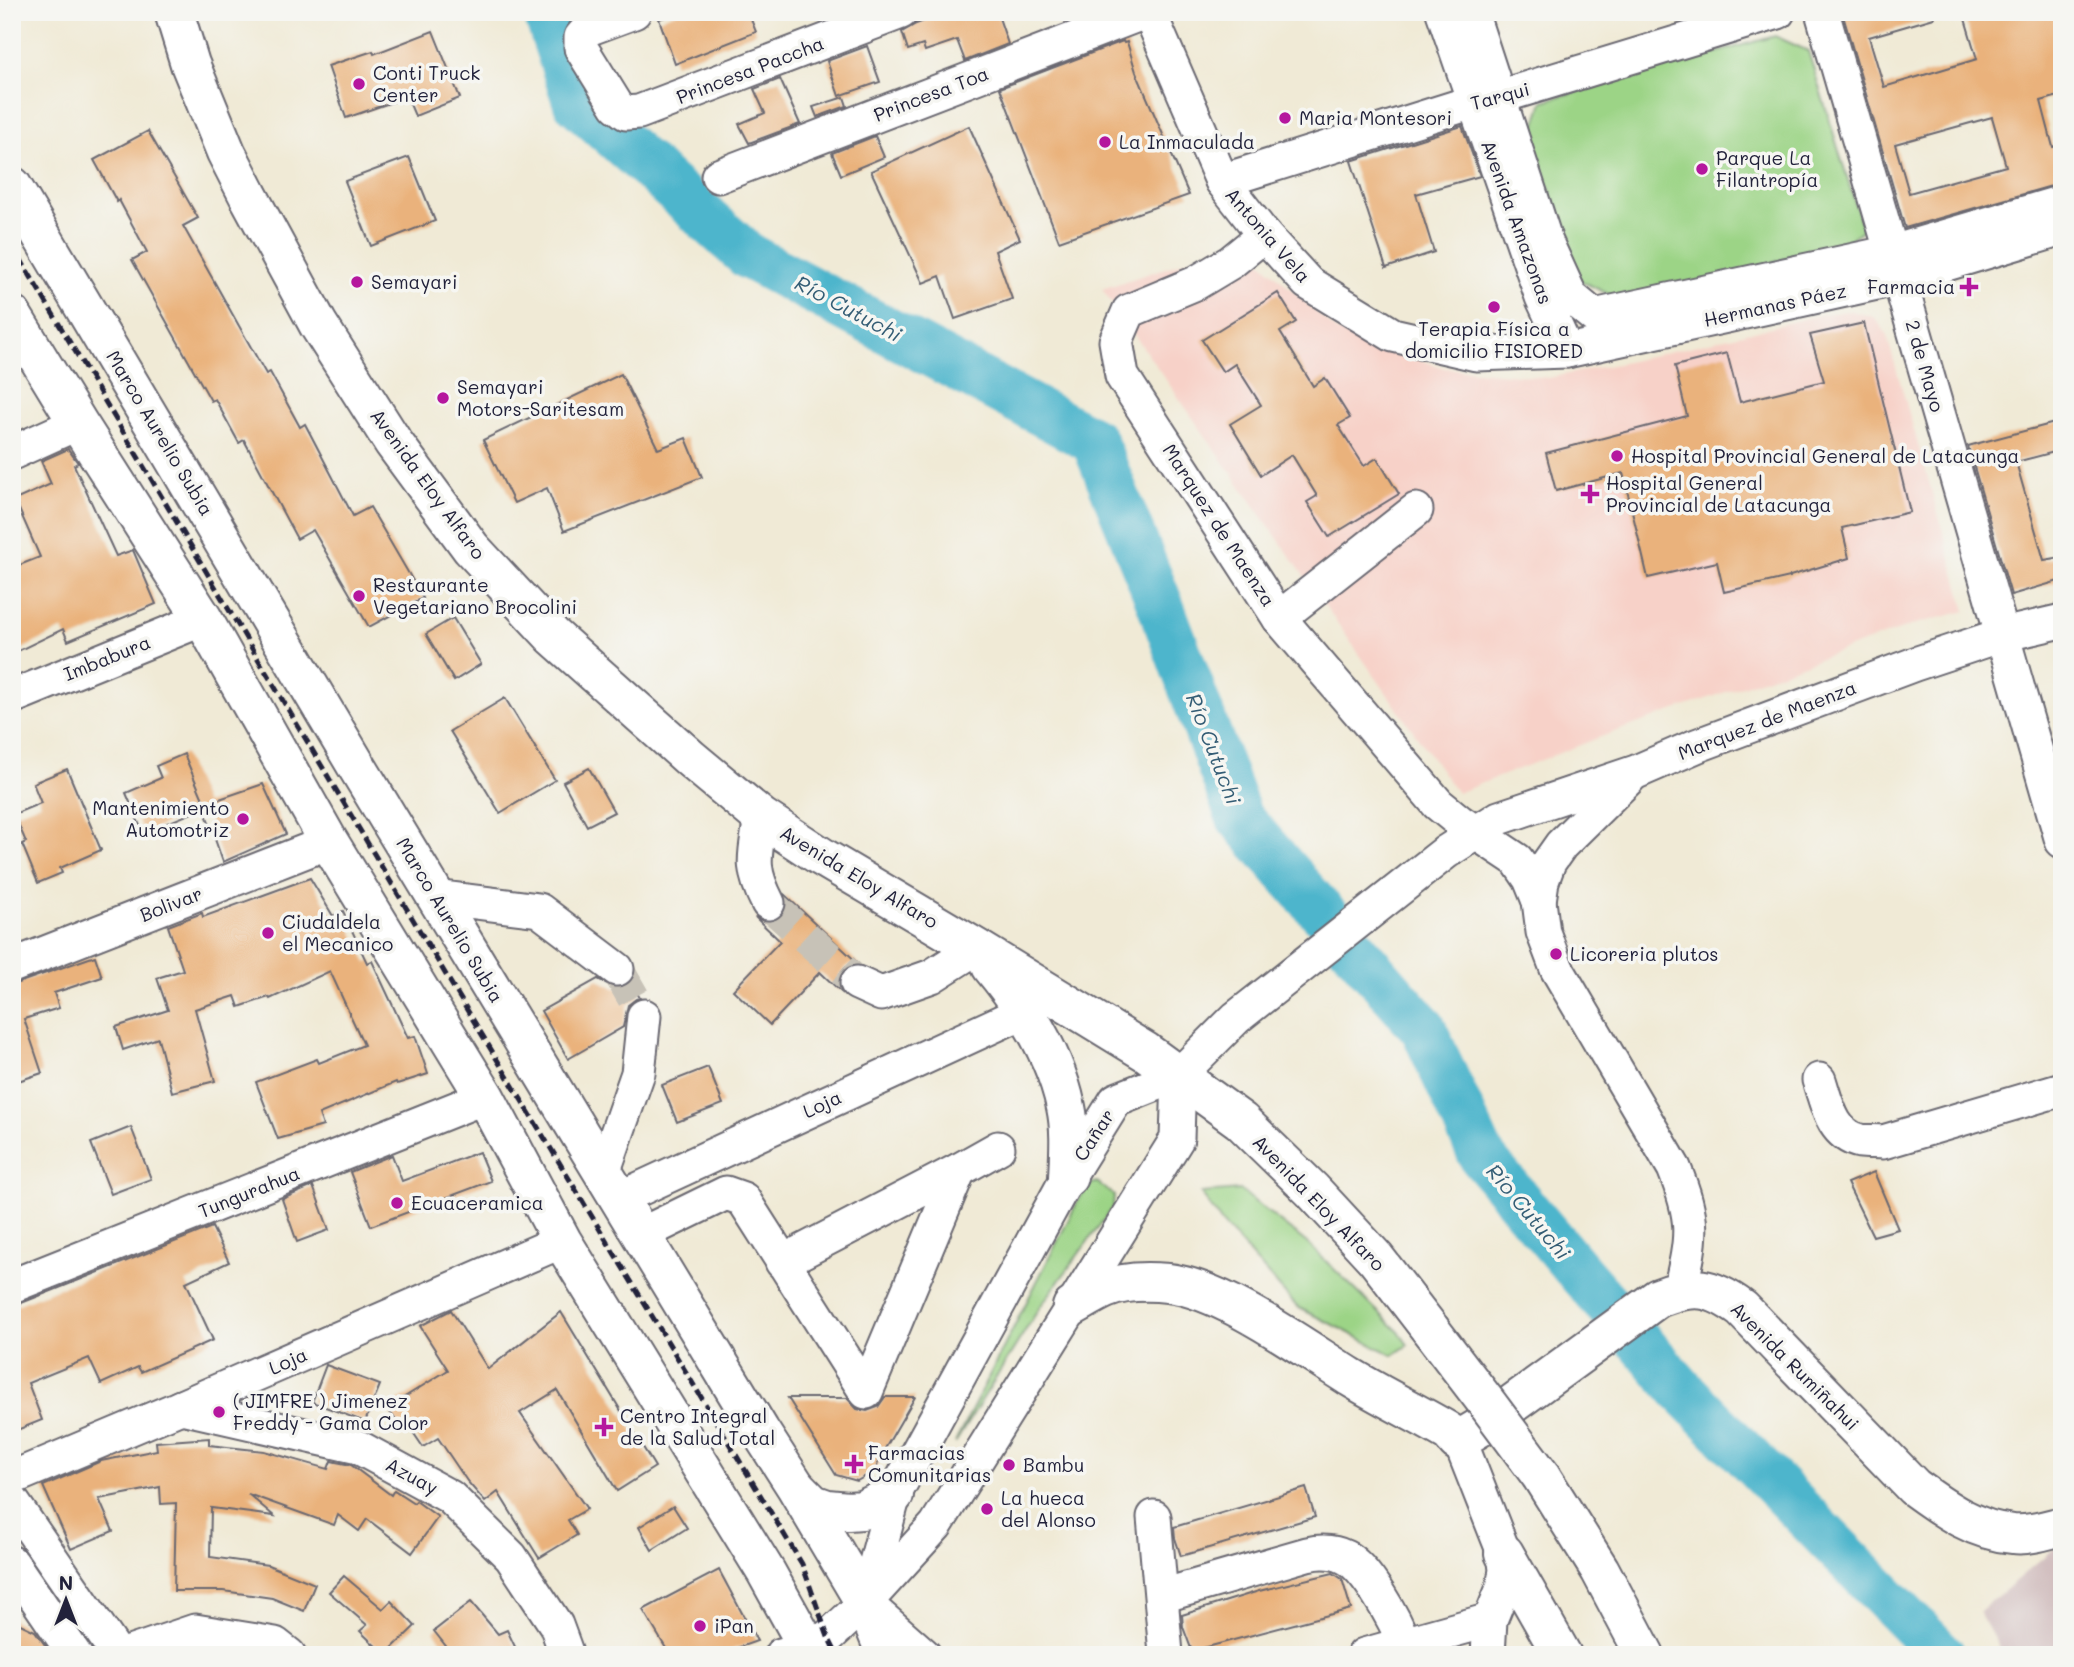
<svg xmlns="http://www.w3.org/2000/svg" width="2074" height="1667" font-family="Mali,sans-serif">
	<rect width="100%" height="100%" fill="#f6f6f2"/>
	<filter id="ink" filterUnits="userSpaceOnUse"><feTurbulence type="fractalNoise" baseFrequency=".0143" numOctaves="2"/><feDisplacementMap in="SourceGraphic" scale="14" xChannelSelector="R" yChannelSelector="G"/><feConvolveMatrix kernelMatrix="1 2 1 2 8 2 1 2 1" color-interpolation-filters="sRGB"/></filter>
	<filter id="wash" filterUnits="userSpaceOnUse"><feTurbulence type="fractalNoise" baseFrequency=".00686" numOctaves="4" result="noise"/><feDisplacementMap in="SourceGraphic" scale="28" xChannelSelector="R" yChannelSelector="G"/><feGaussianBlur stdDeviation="1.57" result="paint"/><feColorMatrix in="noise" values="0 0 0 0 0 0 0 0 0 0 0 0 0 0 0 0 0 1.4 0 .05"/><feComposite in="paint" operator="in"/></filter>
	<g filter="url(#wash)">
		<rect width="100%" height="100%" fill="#f0ead6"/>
		<polygon fill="#f7d1c8" points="1241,243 1337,331 1444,368 1549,378 1627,362 1825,314 1851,311 1874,317 1886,333 1966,611 1919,623 1611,733 1457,793 1102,289"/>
		<polygon fill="#d2bfc0" points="2062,1541 2062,1655 2003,1655 1979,1612"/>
		<g fill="#9cd486" stroke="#5f7b60" stroke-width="2">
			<polygon points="1775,36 1808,51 1863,229 1848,241 1629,304 1579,280 1532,136 1543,101"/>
			<polygon points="1097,1182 1114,1196 1113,1207 1040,1307 955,1443 1085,1187"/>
			<polygon points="1240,1190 1307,1243 1399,1332 1408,1345 1393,1355 1297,1307 1222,1223 1201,1193"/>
		</g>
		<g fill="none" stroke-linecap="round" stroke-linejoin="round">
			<polyline stroke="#4eb5cc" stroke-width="47" points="546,12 576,102 748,256 1094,441 1160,604 1239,817 1423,1028 1482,1157 1577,1270 1680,1388 1942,1655"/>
		</g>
		<g id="blocks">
			<g fill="#eab27b" fill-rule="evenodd">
				<polygon points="678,12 748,12 756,32 675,64 659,19"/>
				<polygon points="948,12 997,12 1008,44 965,61 957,40 925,51 923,45 908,50 902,32 916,24"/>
				<path d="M1842,12H1933L1934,18L1869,37L1884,87L1977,59L1963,12H2062V95L2041,101L2053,147L2062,145V183L1905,228ZM1992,117L2006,166L1909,193L1895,144Z"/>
				<polygon points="433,31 460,98 415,116 407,97 346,118 328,66 373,51 374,54"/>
				<polygon points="1123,41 1124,43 1127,42 1136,72 1189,195 1059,241 1000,88"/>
				<polygon points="867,46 880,82 839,96 827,61"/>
				<polygon points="780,79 800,124 749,143 739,124 765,113 754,89"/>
				<polygon points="844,97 847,106 817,117 813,107"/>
				<polygon points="969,126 1020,239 995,251 1012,299 955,319 940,276 923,283 871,171"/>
				<polygon points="1462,126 1480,176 1416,194 1434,252 1386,268 1351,161"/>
				<polygon points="148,131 198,218 183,226 266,374 270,372 300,427 305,424 353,516 370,507 423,598 369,627 313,530 297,539 244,440 239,443 215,399 211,401 132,260 147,252 119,200 117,202 94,160"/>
				<polygon points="875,136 884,157 841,175 832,153"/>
				<polygon points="409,157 435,221 371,246 345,181"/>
				<polygon points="1278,293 1296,322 1280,332 1313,386 1325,378 1350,418 1338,425 1364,466 1377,458 1399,494 1329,537 1307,502 1317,496 1292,455 1261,475 1230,424 1261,405 1235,364 1223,372 1202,340"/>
				<polygon points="1864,323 1910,512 1842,528 1849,558 1790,576 1790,577 1724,592 1717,562 1648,578 1623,473 1556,491 1546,453 1687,416 1675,366 1727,353 1740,402 1824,381 1810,335"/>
				<polygon points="621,374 658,449 686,438 702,477 564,531 547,488 514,503 483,440"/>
				<polygon points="2062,421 2062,450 2016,462 2044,560 2062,557 2062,580 2011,595 1968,446"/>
				<polygon points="68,449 78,463 74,465 116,556 133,550 156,604 68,641 63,629 12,654 12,568 40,557 15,500 51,484 41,461"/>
				<polygon points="453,618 481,664 454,681 426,634"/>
				<polygon points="505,698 555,780 500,813 450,731"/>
				<polygon points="184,754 205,804 263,784 286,834 223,862 204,808 143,833 126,793 161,778 156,766"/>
				<polygon points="589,768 614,812 587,826 563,782"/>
				<polygon points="67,769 101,850 60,868 62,873 38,883 22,844 26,842 14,814 41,803 33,783"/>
				<polygon points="310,878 333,916 343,911 367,963 372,961 408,1038 415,1036 428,1074 397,1084 396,1082 319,1114 323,1126 278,1139 256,1082 317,1059 319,1063 364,1045 330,971 270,999 269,997 239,1007 235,996 195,1009 215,1081 172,1092 158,1038 123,1050 116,1027 168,1010 157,978 183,970 168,926 202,913 203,917"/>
				<polygon points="785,895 860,965 855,964 846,967 840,974 838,984 840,991 820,972 770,1025 733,990 780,941 755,917 766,922 777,920 784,913 787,905"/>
				<polygon points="95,956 102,977 54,993 59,1008 24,1019 42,1073 12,1083 12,985"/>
				<polygon points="598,979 615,988 624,987 631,982 640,998 636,999 628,1005 623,1027 568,1059 541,1011"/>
				<polygon points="708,1067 723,1104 677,1122 662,1085"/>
				<polygon points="131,1127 151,1179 111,1194 91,1143"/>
				<polygon points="479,1152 491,1181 371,1226 350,1172 392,1155 402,1181"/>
				<polygon points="1874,1172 1898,1229 1873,1236 1847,1183"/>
				<polygon points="313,1186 329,1230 297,1242 282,1199"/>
				<polygon points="212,1227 229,1262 186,1282 213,1340 141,1372 138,1367 101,1384 89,1358 28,1383 42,1420 12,1432 12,1305 19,1304"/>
				<polygon points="451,1310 488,1369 561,1312 655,1467 617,1491 557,1390 520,1413 587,1509 568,1520 577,1535 539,1558 498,1492 485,1502 467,1481 438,1438 423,1447 406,1422 400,1426 387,1408 448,1370 420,1326"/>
				<polygon points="326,1365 380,1385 365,1422 312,1402"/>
				<polygon points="885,1397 915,1397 879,1459 876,1470 857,1481 836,1475 788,1398 847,1398 857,1409 867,1411 878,1407"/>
				<polygon points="209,1438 209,1445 264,1451 328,1469 331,1461 351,1465 391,1495 394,1490 414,1503 416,1501 438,1517 412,1553 367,1519 359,1531 338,1515 334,1525 248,1494 274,1516 211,1508 210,1557 268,1565 315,1584 304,1611 272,1598 223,1591 174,1591 176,1503 161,1504 160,1487 99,1499 113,1531 71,1549 43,1486 101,1461 157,1450 156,1442"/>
				<polygon points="1306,1488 1315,1517 1181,1556 1175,1538 1174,1527"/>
				<polygon points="673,1506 687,1528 652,1550 639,1527"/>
				<polygon points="719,1570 757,1641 717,1655 670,1655 643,1610"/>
				<polygon points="1333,1573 1342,1579 1351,1609 1192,1651 1183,1627 1182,1615 1259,1591"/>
				<polygon points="344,1576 383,1609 391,1601 415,1626 385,1655 360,1631 367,1625 329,1592"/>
				<polygon points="471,1602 498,1634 507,1630 519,1655 453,1655 434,1631"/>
				<polygon points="12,1620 35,1631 52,1655 12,1655"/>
			</g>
		</g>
	</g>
	<g filter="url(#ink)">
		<use href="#blocks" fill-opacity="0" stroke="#6a6871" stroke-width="2"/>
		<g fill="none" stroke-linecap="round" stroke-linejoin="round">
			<g stroke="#c7c2b7" stroke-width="33" stroke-dasharray="33 17" stroke-linecap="butt">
				<polyline points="768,903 857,983"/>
				<polyline points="617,969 644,1016"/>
			</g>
			<g stroke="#6a6871" stroke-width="37">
				<g id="minor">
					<polyline points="634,12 588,29 581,37 581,48 617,106 626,113 639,112 901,12"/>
					<polyline points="1149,12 1222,181 1264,235 1308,283 1393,335 1476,354 1567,351 1900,278 2062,229"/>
					<polyline points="1443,12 1542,297 1567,351"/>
					<polyline points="1471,12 1546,242 1571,297 1594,316 1892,252 2062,202"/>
					<polyline points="1822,12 2062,841"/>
					<polyline points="718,176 1145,12"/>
					<polyline points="1222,181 1473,102 1499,97 1778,12"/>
					<path d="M1264,235L1231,262L1196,283L1129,311L1116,341L1122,376L1279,618L1438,804L1460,822L1517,860L1530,879L1539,901L1543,932L1557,969L1674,1168C1695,1220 1693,1235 1680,1290"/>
					<polyline points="12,453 78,423"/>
					<polyline points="1279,618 1416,510"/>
					<polyline points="12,697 203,619"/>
					<path d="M761,817C755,856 749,866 768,903"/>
					<polyline points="436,897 539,910 617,969"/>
					<polyline points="1539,901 1542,881 1549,862 1561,845 1629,778"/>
					<polyline points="12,966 329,842"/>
					<polyline points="857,983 881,994 932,976 976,948"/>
					<path d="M1819,1080C1827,1104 1832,1135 1860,1141C1867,1142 1876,1141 1883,1142L2062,1089"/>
					<polyline points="959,1170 998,1148"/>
					<polyline points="603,1173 638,1073 644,1016"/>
					<polyline points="620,1198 1025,1011"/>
					<polyline points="642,1234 726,1193 743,1199 866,1392 959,1170 782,1262"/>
					<polyline points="12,1286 485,1097"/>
					<polyline points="181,1407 358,1447 450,1497 511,1557 556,1625 567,1655"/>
					<polyline points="1457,1441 1463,1449 1504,1553 1506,1570 1503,1588 1490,1620 1488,1655"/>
					<polyline points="12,1478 181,1407 562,1241"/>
					<polyline points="12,1501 118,1655"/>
					<polyline points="1154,1517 1166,1654"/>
					<polyline points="12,1563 75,1655"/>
					<path d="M1162,1596L1307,1554C1320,1551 1333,1551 1345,1557C1366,1567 1396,1621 1404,1644"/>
					<polyline points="865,1603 894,1495 1068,1177 1116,1100 1179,1075 1236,1018 1446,852 1499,818 1636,772 1696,746 1915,664 2002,635 2062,621"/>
					<polyline points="865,1603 924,1655"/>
					<polyline points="124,1655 195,1631 275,1644 289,1655"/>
					<polyline points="781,1655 808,1648 828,1637 865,1603 936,1525 1177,1139 1179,1075"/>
					<polyline points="1364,1655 1490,1620"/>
				</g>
			</g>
			<g stroke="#6a6871" stroke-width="42">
				<g id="major">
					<polyline points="174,12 190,64 226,152 248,195 318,324 393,442 471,548 553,636 691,759 761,817 822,857 976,948 1146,1052 1241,1121 1312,1190 1376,1259 1430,1329"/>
					<polyline points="12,186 356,765 760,1431 796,1487 865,1603 886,1655"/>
					<polyline points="12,315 78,423 203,619 329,842 485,1097 562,1241 766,1572 812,1655"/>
					<path d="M991,966C1025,1007 1055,1054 1066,1107C1071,1130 1069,1154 1068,1177"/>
					<path d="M1072,1307C1083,1301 1094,1294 1105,1289C1124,1281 1148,1281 1168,1283C1224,1289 1303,1348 1352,1378C1383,1397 1417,1413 1449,1432L1457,1441L1482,1426L1658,1298C1694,1284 1711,1286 1742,1309L1914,1487C1944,1509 1975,1531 2013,1534C2029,1536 2046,1530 2062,1526"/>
					<polyline points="1541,1476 1600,1570 1645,1655"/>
					<polyline points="798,1489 813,1504 827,1509 848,1511 862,1510 894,1495"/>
					<polyline points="1504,1553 1562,1655"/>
				</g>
			</g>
			<use href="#minor" stroke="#fff" stroke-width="33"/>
			<use href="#major" stroke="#fff" stroke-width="38"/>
			<polyline stroke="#22223b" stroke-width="5" stroke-dasharray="10 5" stroke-linecap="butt" points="12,245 452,985 802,1564 828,1637 837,1655"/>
			<g stroke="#6a6871" stroke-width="42" stroke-linecap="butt">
				<polyline id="major-bridge" points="1430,1329 1489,1406 1541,1476"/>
			</g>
			<use href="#major-bridge" stroke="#fff" stroke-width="38"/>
		</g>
	</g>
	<g fill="#b5179e" stroke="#f6f6f2" stroke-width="2.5">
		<circle cx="359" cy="84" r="7"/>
		<circle cx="1285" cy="118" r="7"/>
		<circle cx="1105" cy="142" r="7"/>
		<circle cx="1702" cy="169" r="7"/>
		<circle cx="357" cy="282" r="7"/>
		<path d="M1965.5 276.5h7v7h7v7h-7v7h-7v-7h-7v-7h7z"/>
		<circle cx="1494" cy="307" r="7"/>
		<circle cx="443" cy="398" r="7"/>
		<circle cx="1617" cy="456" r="7"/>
		<path d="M1586.5 483.5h7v7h7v7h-7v7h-7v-7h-7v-7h7z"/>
		<circle cx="359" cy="596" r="7"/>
		<circle cx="243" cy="819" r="7"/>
		<circle cx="268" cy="933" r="7"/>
		<circle cx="1556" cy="954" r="7"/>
		<circle cx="397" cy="1203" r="7"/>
		<circle cx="219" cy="1412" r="7"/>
		<path d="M600.5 1416.5h7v7h7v7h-7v7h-7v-7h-7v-7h7z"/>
		<path d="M850.5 1453.5h7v7h7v7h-7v7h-7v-7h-7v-7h7z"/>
		<circle cx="1009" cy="1465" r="7"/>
		<circle cx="987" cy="1509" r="7"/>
		<circle cx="700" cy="1626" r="7"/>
	</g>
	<g text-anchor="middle" stroke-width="7" stroke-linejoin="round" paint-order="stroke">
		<g font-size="19" fill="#22223b" stroke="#f6f6f2">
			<text transform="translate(750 70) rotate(-21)" y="7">Princesa Paccha</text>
			<text transform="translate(931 94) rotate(-21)" y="7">Princesa Toa</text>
			<text transform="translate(1500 96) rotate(-15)" y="7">Tarqui</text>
			<text transform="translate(1517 222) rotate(70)" y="7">Avenida Amazonas</text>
			<text transform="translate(1268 235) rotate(49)" y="7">Antonia Vela</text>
			<text transform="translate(1775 305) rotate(-12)" y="7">Hermanas Páez</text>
			<text transform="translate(1925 366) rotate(74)" y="7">2 de Mayo</text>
			<text transform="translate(160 433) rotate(59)" y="7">Marco Aurelio Subia</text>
			<text transform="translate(428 484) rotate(54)" y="7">Avenida Eloy Alfaro</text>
			<text transform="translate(1219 525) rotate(57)" y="7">Marquez de Maenza</text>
			<text transform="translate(107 658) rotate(-22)" y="7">Imbabura</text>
			<text transform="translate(1767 720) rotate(-21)" y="7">Marquez de Maenza</text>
			<text transform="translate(859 877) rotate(31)" y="7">Avenida Eloy Alfaro</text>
			<text transform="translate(171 904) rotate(-21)" y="7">Bolivar</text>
			<text transform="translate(450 920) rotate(59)" y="7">Marco Aurelio Subia</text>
			<text transform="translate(822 1104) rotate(-25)" y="7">Loja</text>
			<text transform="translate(1094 1135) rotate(-57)" y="7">Cañar</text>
			<text transform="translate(249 1192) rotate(-22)" y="7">Tungurahua</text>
			<text transform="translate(1319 1203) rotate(46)" y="7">Avenida Eloy Alfaro</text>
			<text transform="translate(288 1361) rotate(-24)" y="7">Loja</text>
			<text transform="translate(1795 1366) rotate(45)" y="7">Avenida Rumiñahui</text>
			<text transform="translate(412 1476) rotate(28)" y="7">Azuay</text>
		</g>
		<g font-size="19" fill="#22223b" stroke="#f6f6f2" text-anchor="start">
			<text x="373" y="80">Conti Truck<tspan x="373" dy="22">Center</tspan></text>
			<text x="1299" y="125">Maria Montesori</text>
			<text x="1119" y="149">La Inmaculada</text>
			<text x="1716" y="165">Parque La<tspan x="1716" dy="22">Filantropía</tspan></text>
			<text x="371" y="289">Semayari</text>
			<text x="1955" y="294" text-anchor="end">Farmacia</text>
			<text x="1494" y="336" text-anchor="middle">Terapia Física a<tspan x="1494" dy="22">domicilio FISIORED</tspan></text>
			<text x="457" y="394">Semayari<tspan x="457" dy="22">Motors-Saritesam</tspan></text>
			<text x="1631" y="463">Hospital Provincial General de Latacunga</text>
			<text x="1606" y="490">Hospital General<tspan x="1606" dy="22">Provincial de Latacunga</tspan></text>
			<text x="373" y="592">Restaurante<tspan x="373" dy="22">Vegetariano Brocolini</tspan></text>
			<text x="229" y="815" text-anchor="end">Mantenimiento<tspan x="229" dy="22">Automotriz</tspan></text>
			<text x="282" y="929">Ciudaldela<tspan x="282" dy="22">el Mecanico</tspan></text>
			<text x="1570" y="961">Licoreria plutos</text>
			<text x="411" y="1210">Ecuaceramica</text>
			<text x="233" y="1408">( JIMFRE ) Jimenez<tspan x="233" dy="22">Freddy - Gama Color</tspan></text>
			<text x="620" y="1423">Centro Integral<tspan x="620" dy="22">de la Salud Total</tspan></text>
			<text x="868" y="1460">Farmacias<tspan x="868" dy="22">Comunitarias</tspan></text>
			<text x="1023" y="1472">Bambu</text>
			<text x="1001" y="1505">La hueca<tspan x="1001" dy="22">del Alonso</tspan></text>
			<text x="714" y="1633">iPan</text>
		</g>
		<g font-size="21" font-style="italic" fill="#345d75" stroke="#f6f6f2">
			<text transform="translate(848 309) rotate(28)" y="7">Río Cutuchi</text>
			<text transform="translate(1213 749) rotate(69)" y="7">Río Cutuchi</text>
			<text transform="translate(1528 1212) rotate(50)" y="7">Río Cutuchi</text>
		</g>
	</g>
	<rect width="2074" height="1667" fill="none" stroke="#f6f6f2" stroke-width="42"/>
	<g transform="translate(66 1600)" stroke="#f6f6f2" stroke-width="5" paint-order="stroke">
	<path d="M0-5L12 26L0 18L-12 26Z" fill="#22223b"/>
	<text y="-10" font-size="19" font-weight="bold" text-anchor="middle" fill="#22223b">N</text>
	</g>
</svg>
